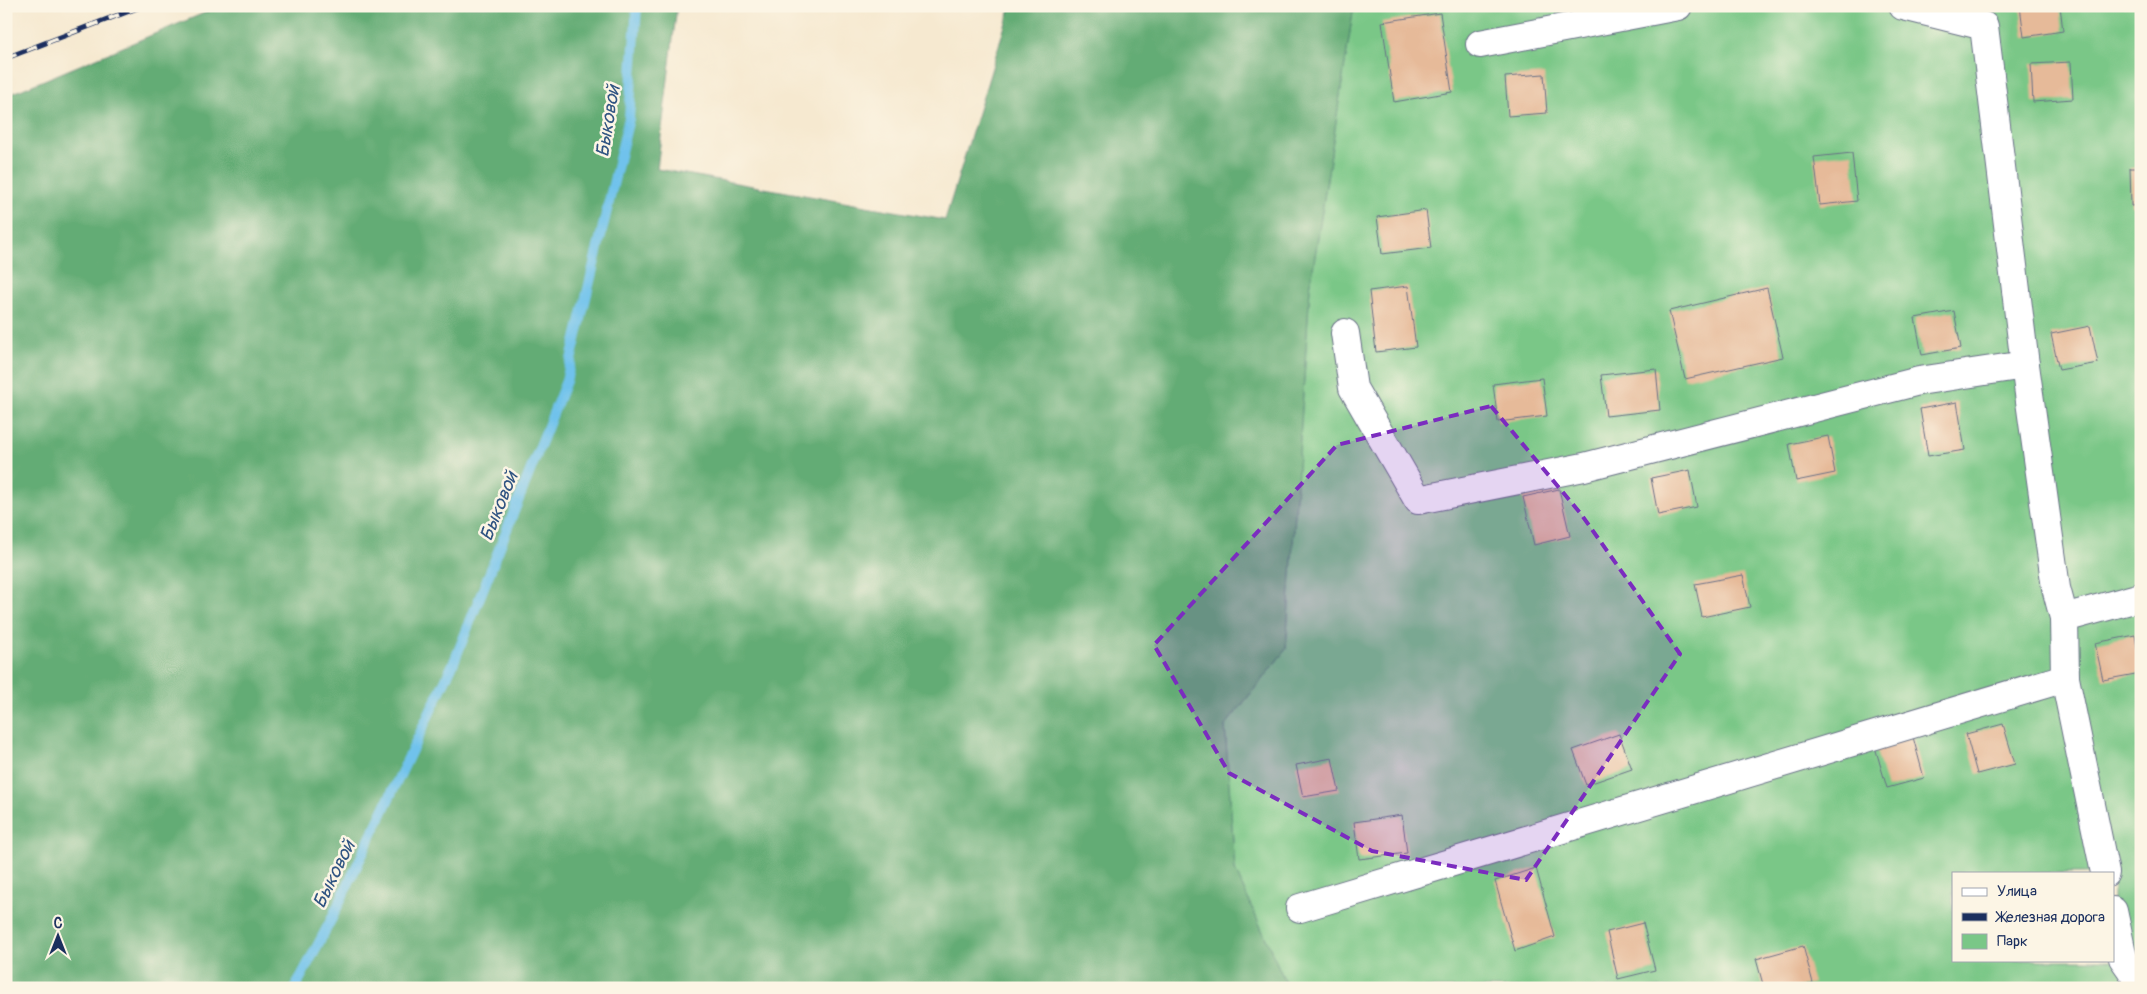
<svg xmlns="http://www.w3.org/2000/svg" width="2147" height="994" font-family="Pangolin,sans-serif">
	<rect width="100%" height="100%" fill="#fcf5e5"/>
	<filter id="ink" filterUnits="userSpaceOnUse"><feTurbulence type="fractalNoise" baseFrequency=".02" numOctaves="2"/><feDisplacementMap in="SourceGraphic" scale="10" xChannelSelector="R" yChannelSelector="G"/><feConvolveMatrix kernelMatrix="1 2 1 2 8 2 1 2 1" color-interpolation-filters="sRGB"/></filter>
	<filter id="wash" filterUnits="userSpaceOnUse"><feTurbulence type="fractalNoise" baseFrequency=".0096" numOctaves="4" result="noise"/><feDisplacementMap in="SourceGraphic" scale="20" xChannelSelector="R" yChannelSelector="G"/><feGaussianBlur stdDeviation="1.12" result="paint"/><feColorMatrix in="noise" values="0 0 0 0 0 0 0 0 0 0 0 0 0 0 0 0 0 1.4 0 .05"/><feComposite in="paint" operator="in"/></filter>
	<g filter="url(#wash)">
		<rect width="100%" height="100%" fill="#f6e9d0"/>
		<path fill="#7ac787" stroke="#4a7b72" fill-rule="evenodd" d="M1354,6H2141V988H1288L1235,870L1225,726L1286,649L1310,288ZM1953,873H2113V960H1953Z"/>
		<polygon fill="#63ac74" stroke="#3f6e69" points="221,6 677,6 657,169 945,220 1011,6 1354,6 1310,288 1286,649 1225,726 1235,870 1288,988 6,988 6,96"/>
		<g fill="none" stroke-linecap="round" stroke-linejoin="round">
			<polyline stroke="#70c2ec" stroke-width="10" points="295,988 331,920 454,662 566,381 629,118 637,6"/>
		</g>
		<g id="blocks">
			<g fill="#e6ba99">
				<polygon points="2020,6 2060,6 2063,31 2024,37"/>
				<polygon points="1440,13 1452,92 1394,102 1382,22"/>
				<polygon points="2071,62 2073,99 2033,102 2031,64"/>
				<polygon points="1544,74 1547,113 1508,116 1505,77"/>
				<polygon points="1852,153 1857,201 1820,205 1814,157"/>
				<polygon points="2130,168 2141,168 2141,205 2131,206"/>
				<polygon points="1426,210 1431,248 1382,254 1377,217"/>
				<polygon points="1408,286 1416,347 1376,352 1369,291"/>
				<polygon points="1767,288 1783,357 1685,379 1669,311"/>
				<polygon points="1954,311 1961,348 1922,355 1915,318"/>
				<polygon points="2090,326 2098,363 2059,370 2051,334"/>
				<polygon points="1656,369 1660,410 1606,416 1601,375"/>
				<polygon points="1542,378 1547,416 1498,422 1493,384"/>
				<polygon points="1957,402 1965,450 1928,456 1920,409"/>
				<polygon points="1828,436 1835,473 1796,481 1789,444"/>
				<polygon points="1690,470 1697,507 1658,515 1651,478"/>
				<polygon points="1559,489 1570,536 1534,545 1523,497"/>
				<polygon points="1743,575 1750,607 1702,617 1695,584"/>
				<polygon points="2135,635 2141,673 2103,680 2095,643"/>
				<polygon points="2003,724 2015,764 1977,774 1966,734"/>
				<polygon points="1619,734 1632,769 1586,785 1573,750"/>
				<polygon points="1913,737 1924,778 1887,788 1875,747"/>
				<polygon points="1332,758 1339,791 1303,797 1296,765"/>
				<polygon points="1402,815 1407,853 1359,859 1354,822"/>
				<polygon points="1536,868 1555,937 1515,951 1495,881"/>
				<polygon points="1643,923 1655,970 1618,979 1607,932"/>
				<polygon points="1803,946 1813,983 1795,988 1764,988 1756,959"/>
			</g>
		</g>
	</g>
	<g filter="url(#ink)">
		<use href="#blocks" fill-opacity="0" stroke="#687086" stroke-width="1"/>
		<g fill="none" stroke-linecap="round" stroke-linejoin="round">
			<g stroke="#687086" stroke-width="30">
				<g id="minor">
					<polyline points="1903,6 1984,26 2025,365 2056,588 2064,618 2065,678 2105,873"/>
					<polyline points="1480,44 1678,6"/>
					<polyline points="1345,333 1353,388 1418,500 1584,467 1919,381 2025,365"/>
					<polyline points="2064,618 2141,597"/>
					<polyline points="1300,908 2065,678"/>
					<polyline points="2113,911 2123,958 2141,984"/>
				</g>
			</g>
			<use href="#minor" stroke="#fff" stroke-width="28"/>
			<g stroke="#1b2f5e" stroke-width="5.5">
				<polyline id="rail" points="6,58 142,6"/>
			</g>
			<use href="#rail" stroke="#fcf5e5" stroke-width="4" stroke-dasharray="11" stroke-linecap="butt"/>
		</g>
	</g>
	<path fill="#7b2cbf" fill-opacity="0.2" stroke="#7b2cbf" stroke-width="4" stroke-dasharray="10 6" stroke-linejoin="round" d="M1491,406L1581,514L1680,654L1526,880L1372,851L1229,773L1154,645L1337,445Z"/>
	<g text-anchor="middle" stroke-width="5" stroke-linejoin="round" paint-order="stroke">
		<g font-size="19" font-style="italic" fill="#305482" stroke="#fcf5e5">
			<text transform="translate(607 121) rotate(-81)" y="7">Быковой</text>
			<text transform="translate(498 506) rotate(-68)" y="7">Быковой</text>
			<text transform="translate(333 874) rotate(-64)" y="7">Быковой</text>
		</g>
	</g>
	<rect width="2147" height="994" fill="none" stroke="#fcf5e5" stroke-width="25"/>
	<rect x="1952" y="872" width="162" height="90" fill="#fcf5e5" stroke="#a2a6af"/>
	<rect x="1962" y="888" width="25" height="8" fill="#ffffff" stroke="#a2a6af"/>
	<text x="1997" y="896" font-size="15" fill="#1b2f5e">Улица</text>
	<rect x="1962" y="913" width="25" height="8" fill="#1b2f5e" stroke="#a2a6af"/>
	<text x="1997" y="922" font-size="15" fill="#1b2f5e">Железная дорога</text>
	<rect x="1962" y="934" width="25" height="15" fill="#7ac787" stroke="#a2a6af"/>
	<text x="1997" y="946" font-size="15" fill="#1b2f5e">Парк</text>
	<g transform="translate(58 936)" stroke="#fcf5e5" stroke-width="4" paint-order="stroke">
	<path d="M0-4L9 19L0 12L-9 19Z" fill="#1b2f5e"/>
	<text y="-8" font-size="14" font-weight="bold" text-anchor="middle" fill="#1b2f5e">С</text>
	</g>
</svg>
